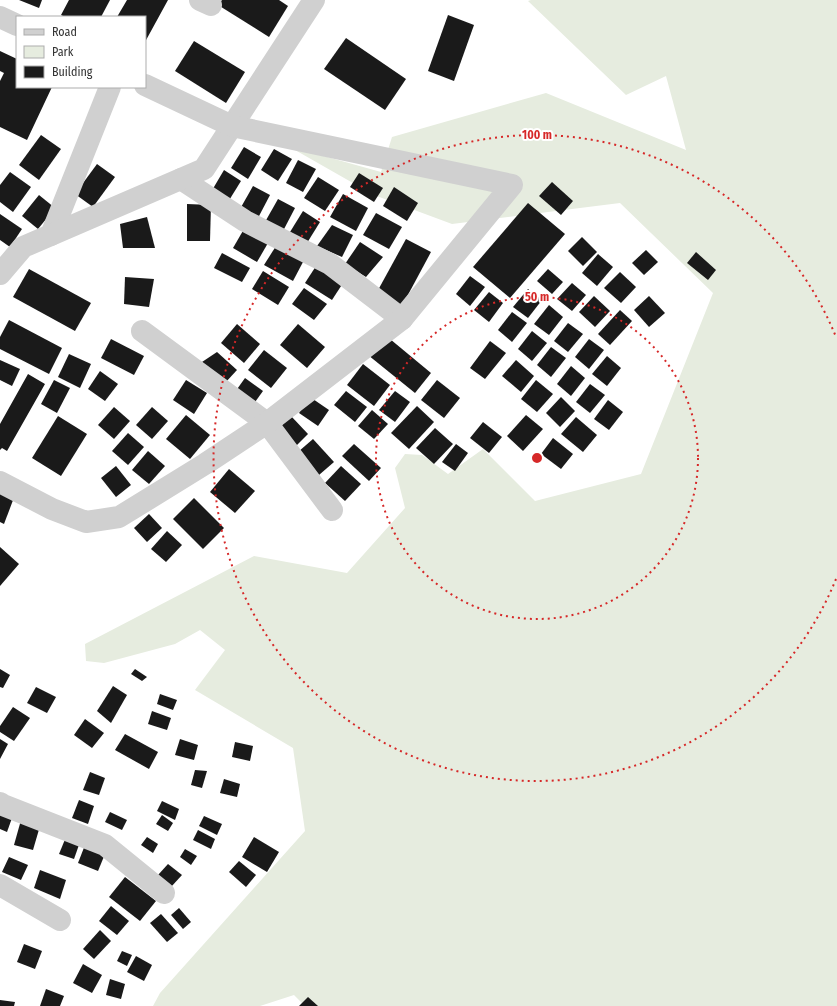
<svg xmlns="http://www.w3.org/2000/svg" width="837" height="1006" font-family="'Fira Sans Condensed',sans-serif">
	<rect width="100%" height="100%" fill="#fff"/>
	<polygon fill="#e6ecdf" points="531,0 837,0 837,1006 305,1006 294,995 260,1006 153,1006 160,993 305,831 293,748 195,690 225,650 200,630 175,644 104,663 86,661 85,644 254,556 347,573 405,508 395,468 405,454 422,455 448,474 483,449 535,501 641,474 713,293 620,203 452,224 374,195 288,146 381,172 392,137 546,93 686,150 666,76 626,95 528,1"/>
	<g fill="#1a1a1a">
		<polygon points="19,0 42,0 39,8"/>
		<polygon points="69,0 110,0 101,17 65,17 61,15"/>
		<polygon points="127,0 168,0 145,42 145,17 117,17"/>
		<polygon points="222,0 279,0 288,6 269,37 218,5"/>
		<polygon points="448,15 474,25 454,81 428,71"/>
		<polygon points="346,38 406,79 385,110 324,69"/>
		<polygon points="194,41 245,72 226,103 175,71"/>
		<polygon points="0,51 17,59 17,87 52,87 27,140 0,127 0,81 4,73 0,71"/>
		<polygon points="41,135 61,149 39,180 19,165"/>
		<polygon points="244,147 261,157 248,179 231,168"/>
		<polygon points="274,149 292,159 278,181 261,170"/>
		<polygon points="298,160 316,169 303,192 286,183"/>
		<polygon points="97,164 115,177 93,207 75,194"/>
		<polygon points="224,170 241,181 228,202 211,192"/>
		<polygon points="10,172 31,187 13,212 0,202 0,185"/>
		<polygon points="359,173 383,188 374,202 350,187"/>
		<polygon points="318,177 339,190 325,211 304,198"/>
		<polygon points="552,182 573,201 561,215 539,196"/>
		<polygon points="253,186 270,195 258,218 240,209"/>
		<polygon points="394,187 418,203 407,221 383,206"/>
		<polygon points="343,194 368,208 356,231 330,217"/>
		<polygon points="39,195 55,208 38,229 22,216"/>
		<polygon points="278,199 295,208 283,231 265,222"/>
		<polygon points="528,203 565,234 510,298 473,267"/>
		<polygon points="187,204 211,205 210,241 187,241"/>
		<polygon points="303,211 320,222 307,243 290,232"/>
		<polygon points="376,213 402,227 389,249 363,235"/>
		<polygon points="0,214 22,229 10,247 0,240"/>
		<polygon points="147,217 155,248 123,248 120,224"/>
		<polygon points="332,225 353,235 342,257 317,246"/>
		<polygon points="244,229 268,243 257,262 233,248"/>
		<polygon points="582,237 597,252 583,266 568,251"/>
		<polygon points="406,239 431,252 402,306 377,292"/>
		<polygon points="360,242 383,257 366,277 345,264"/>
		<polygon points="276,246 303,262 293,281 264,265"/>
		<polygon points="646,250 658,262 644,275 632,263"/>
		<polygon points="696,252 716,270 708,280 687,263"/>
		<polygon points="222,253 250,268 242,282 214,268"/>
		<polygon points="598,254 613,267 597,286 582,273"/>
		<polygon points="316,266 343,283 332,300 305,283"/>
		<polygon points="29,269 91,303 75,331 13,297"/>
		<polygon points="548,269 563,282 552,294 537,281"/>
		<polygon points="263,271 289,287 278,305 252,289"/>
		<polygon points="620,272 636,287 621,303 604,288"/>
		<polygon points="470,276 485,287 470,306 456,294"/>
		<polygon points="125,277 154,279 149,307 124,304"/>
		<polygon points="572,283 586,295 572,311 557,299"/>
		<polygon points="304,288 327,304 314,320 292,304"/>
		<polygon points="528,289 542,300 528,318 513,307"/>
		<polygon points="489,292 503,303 489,322 474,310"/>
		<polygon points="594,296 610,311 595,327 579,312"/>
		<polygon points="649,296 665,313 649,327 634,310"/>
		<polygon points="549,305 563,317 549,335 534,324"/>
		<polygon points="620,310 632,321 610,345 598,334"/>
		<polygon points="512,312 527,323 512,342 498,330"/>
		<polygon points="9,320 62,348 49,374 0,349 0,337"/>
		<polygon points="568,323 583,334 568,352 554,341"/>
		<polygon points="237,324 260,344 244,363 221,343"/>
		<polygon points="298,324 325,347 307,368 280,345"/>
		<polygon points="532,331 547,343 532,361 518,349"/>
		<polygon points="111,339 144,356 134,375 101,358"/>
		<polygon points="390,339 431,373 415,393 368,355"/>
		<polygon points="589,339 604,350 589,369 575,357"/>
		<polygon points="490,341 506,353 485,379 470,368"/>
		<polygon points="551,347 566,358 551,377 537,365"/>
		<polygon points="264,350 287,368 271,388 248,370"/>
		<polygon points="217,352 237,370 225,383 202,362"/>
		<polygon points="69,354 91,364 80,388 58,377"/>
		<polygon points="607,356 621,368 607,386 592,374"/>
		<polygon points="0,360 20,369 12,386 0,380"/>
		<polygon points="516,360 534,376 521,392 502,376"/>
		<polygon points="363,364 390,385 374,406 347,385"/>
		<polygon points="571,366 585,378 571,396 557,384"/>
		<polygon points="100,371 118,384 105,401 88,389"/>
		<polygon points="28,374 45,384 7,451 2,448 0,450 0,424"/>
		<polygon points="245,378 263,391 253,405 235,392"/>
		<polygon points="54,380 70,388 57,413 41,404"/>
		<polygon points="186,380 207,393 194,414 173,400"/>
		<polygon points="437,380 460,398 444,418 421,400"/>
		<polygon points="536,380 553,394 537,412 521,399"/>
		<polygon points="590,384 605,395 590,413 576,402"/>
		<polygon points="346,391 367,407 355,422 334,405"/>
		<polygon points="395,391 410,402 395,422 379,410"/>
		<polygon points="310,397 329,410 318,426 299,413"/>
		<polygon points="561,397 575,411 560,427 546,413"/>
		<polygon points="608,400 623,412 609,430 594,419"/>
		<polygon points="417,406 434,422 409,449 391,433"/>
		<polygon points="114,407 130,421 114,439 98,425"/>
		<polygon points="152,407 168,421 152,439 136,425"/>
		<polygon points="372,410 388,424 374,439 358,426"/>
		<polygon points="186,415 210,435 190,459 166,439"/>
		<polygon points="526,415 543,429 523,451 507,436"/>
		<polygon points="58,416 87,434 61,476 32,458"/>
		<polygon points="291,416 308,434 296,446 279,428"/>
		<polygon points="576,417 597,435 583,452 561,434"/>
		<polygon points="483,422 502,437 489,453 470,438"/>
		<polygon points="435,428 453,444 434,464 416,448"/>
		<polygon points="128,433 144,447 128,465 112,451"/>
		<polygon points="553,438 573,454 561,469 541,454"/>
		<polygon points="313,439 334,462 319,475 298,452"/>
		<polygon points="354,444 381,468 369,481 342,456"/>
		<polygon points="456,444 468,453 455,471 442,462"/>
		<polygon points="148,451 165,466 149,484 132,470"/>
		<polygon points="116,466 131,485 116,497 101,478"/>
		<polygon points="341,466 361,484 345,501 325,483"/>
		<polygon points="229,469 255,491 235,513 210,492"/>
		<polygon points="0,490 15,495 4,524 0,522"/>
		<polygon points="194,498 224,528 203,549 173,519"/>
		<polygon points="149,514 162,528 147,542 134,528"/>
		<polygon points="167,531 182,545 166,562 151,549"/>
		<polygon points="0,547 19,564 0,586"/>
		<polygon points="0,669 10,675 3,688 0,687"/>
		<polygon points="135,669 147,677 142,681 131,674"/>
		<polygon points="113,686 127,695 111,723 97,711"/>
		<polygon points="36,687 56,697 47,713 27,703"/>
		<polygon points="160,694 177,700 173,710 157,704"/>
		<polygon points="13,707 30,718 14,741 0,732 0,726"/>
		<polygon points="152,711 171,718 167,730 148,724"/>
		<polygon points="85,719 104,733 92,748 74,735"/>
		<polygon points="125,734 158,752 149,769 115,750"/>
		<polygon points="0,739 8,744 0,759"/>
		<polygon points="180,739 198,745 194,760 175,755"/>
		<polygon points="235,742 253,746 250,761 232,757"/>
		<polygon points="195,770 207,771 202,788 191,785"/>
		<polygon points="90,772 105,778 99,795 83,790"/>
		<polygon points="224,779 240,784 237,797 220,793"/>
		<polygon points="79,800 94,806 88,824 72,818"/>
		<polygon points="162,801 179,809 175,820 157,811"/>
		<polygon points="110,812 127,820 122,830 105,822"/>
		<polygon points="0,814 12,818 7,832 0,829"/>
		<polygon points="162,815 173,823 168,831 156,824"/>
		<polygon points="204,816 222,824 217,835 199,826"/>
		<polygon points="21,820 40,826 33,850 14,845"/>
		<polygon points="198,830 215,839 211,849 193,840"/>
		<polygon points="66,837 80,842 74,859 59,854"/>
		<polygon points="147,837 158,844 153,853 141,845"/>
		<polygon points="254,837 279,852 267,872 242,857"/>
		<polygon points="85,845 105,854 98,871 78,863"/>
		<polygon points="185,849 197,856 191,865 180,857"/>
		<polygon points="9,857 28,865 21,880 2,872"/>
		<polygon points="239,861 256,875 246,887 229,872"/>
		<polygon points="168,864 182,875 171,887 158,875"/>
		<polygon points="40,870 66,880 60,899 34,888"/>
		<polygon points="125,877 156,901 140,921 109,897"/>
		<polygon points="111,906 129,921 117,935 99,921"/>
		<polygon points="179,908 191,922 183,929 171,915"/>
		<polygon points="161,914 178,933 167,942 150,923"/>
		<polygon points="100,930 111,941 94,959 83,949"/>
		<polygon points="24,944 42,951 35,969 17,962"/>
		<polygon points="122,951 132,955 127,966 117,961"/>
		<polygon points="136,956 152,965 144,981 127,972"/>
		<polygon points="83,964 102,975 92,993 73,983"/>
		<polygon points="110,979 125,984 121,999 106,995"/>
		<polygon points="46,989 64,996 60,1006 40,1006"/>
		<polygon points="308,997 318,1006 299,1006"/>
		<polygon points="0,1000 15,1002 14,1006 0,1006"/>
	</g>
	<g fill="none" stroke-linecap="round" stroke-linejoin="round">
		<g stroke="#d0d0d0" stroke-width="22">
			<polyline points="200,0 211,5"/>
			<polyline points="0,17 17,25"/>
			<polyline points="181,179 245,221 330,264 402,319"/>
			<polyline points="51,235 110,87"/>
			<polyline points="0,274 23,247 204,169 314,0"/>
			<polyline points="142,331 267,423 332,510"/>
			<polyline points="0,482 52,509 86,522 119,517 205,464 267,423 402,319 512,185 232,126 145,85"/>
			<polyline points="0,803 3,805 105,845 164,893"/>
			<polyline points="0,885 60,920"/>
		</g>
	</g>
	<g fill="none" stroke="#d62828" stroke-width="2" stroke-dasharray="2 4">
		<circle cx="537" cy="458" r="161"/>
		<path d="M836 579A323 323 0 1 1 836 337"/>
	</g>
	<circle cx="537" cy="458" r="6" fill="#d62828" stroke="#fff" stroke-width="2"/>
	<g font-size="12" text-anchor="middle" font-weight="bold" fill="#d62828" stroke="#fff" stroke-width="4" stroke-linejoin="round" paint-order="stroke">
		<text x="537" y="139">100 m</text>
		<text x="537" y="301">50 m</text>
	</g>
	<rect x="16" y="16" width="130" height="72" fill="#ffffff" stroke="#adadad"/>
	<rect x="24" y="29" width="20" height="6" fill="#d0d0d0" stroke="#adadad"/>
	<text x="52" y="36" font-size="12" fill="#333333">Road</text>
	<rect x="24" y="46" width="20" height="12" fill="#e6ecdf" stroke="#adadad"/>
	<text x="52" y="56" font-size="12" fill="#333333">Park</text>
	<rect x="24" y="66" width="20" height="12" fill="#1a1a1a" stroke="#adadad"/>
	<text x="52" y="76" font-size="12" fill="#333333">Building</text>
</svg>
